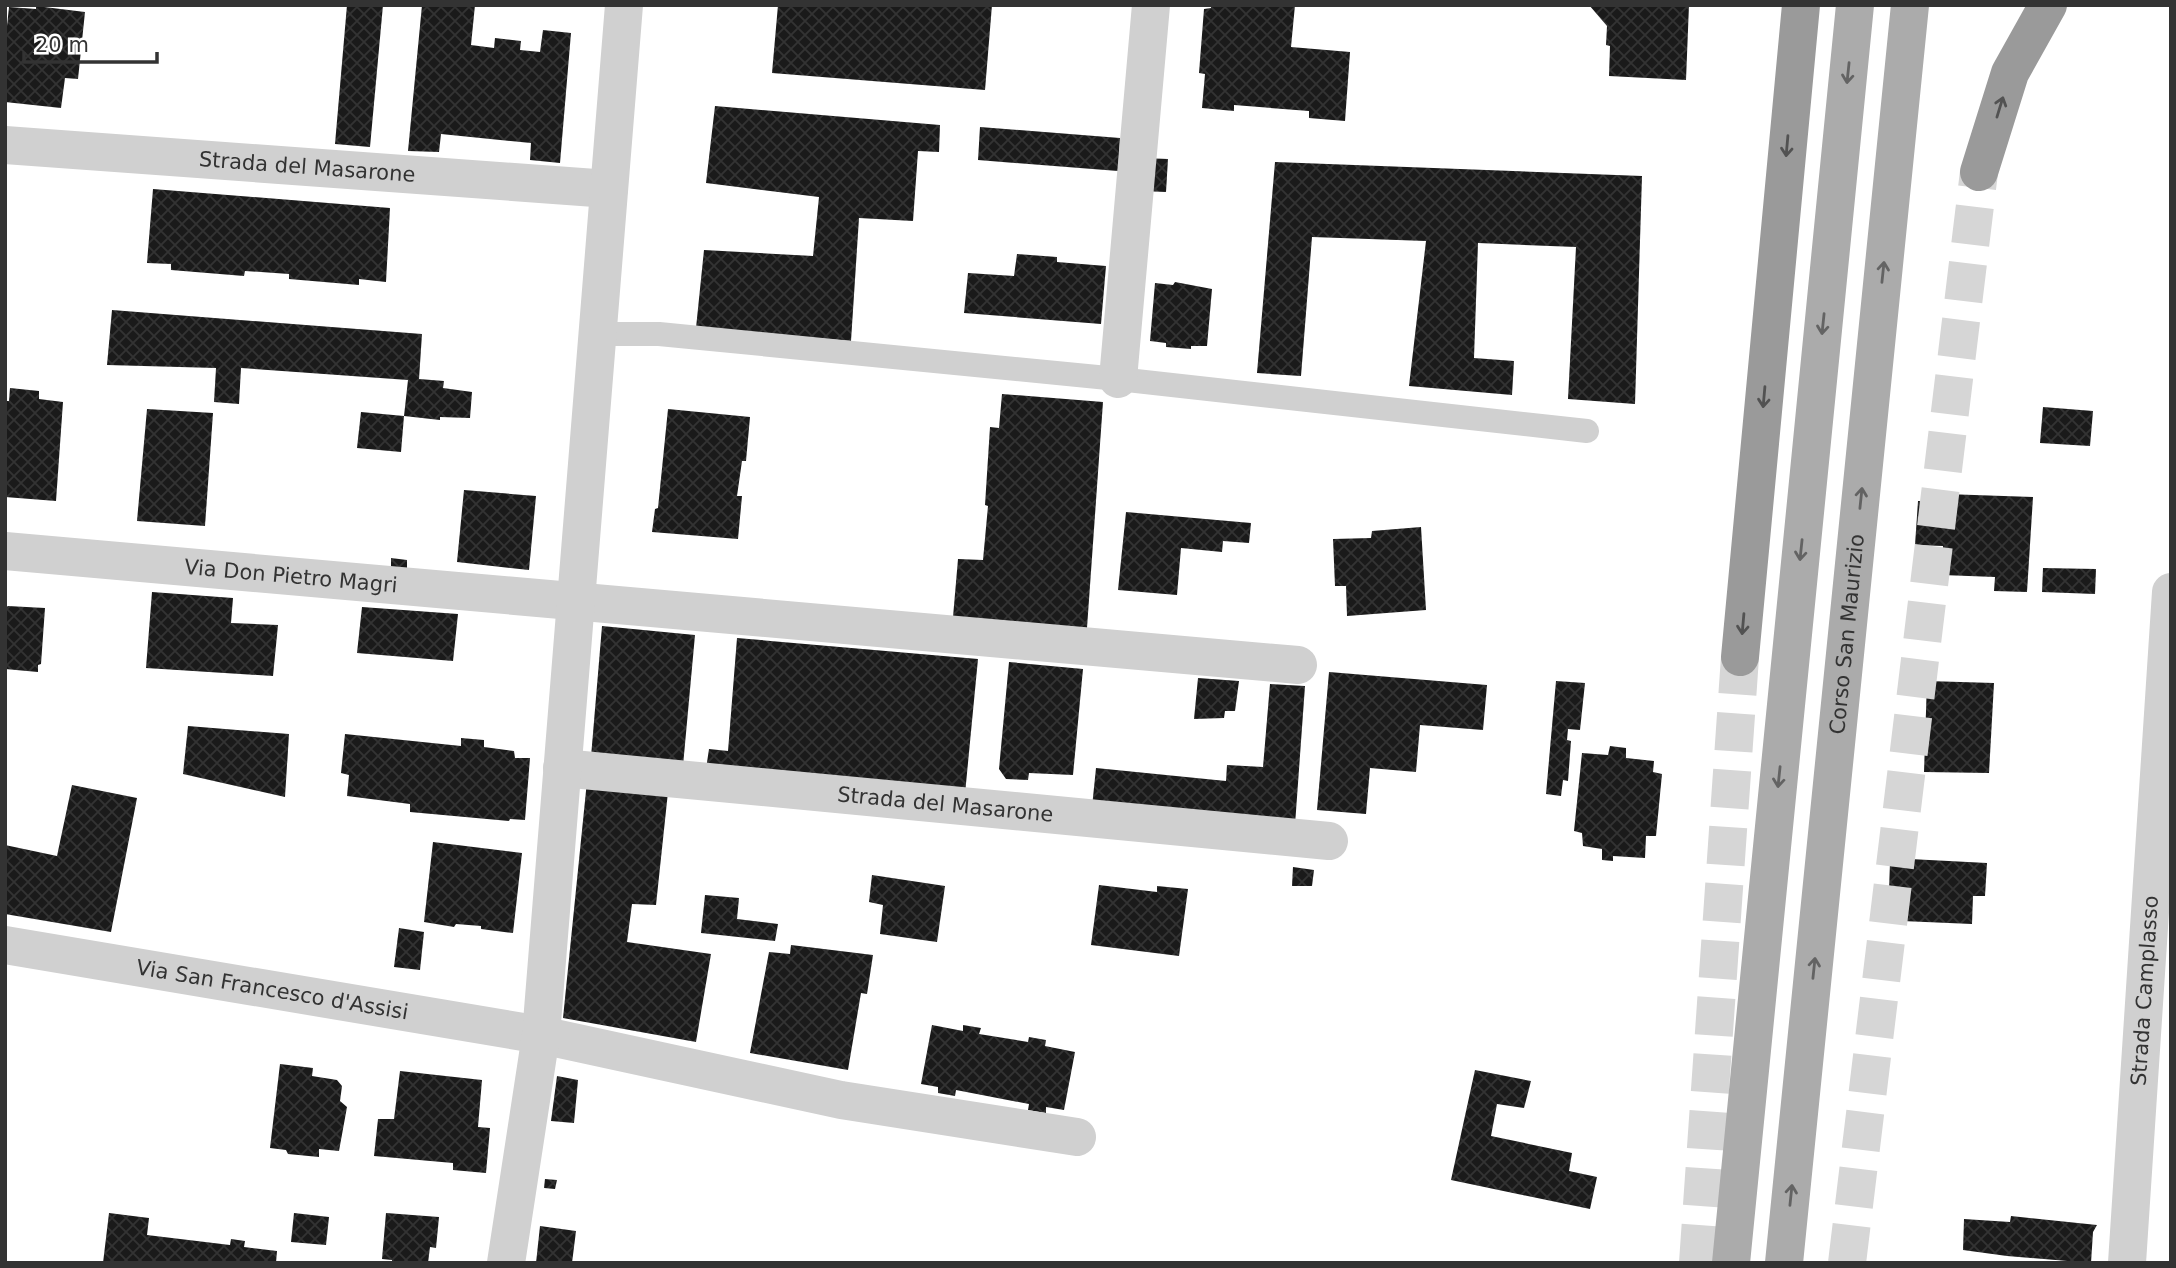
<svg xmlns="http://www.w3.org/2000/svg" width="2176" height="1268" font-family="'DejaVu Sans',sans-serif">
	<defs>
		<pattern id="building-cross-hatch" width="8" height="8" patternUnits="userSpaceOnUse" patternTransform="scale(1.75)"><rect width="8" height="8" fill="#1a1a1a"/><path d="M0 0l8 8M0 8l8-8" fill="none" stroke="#333"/></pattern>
	</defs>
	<rect width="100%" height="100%" fill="#fff"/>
	<g fill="url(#building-cross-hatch)">
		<polygon points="347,5 383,5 370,147 335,144"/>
		<polygon points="422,5 475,5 471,45 494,48 495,38 521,41 520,50 540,52 543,30 571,33 560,163 530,160 531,143 441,134 439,152 408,151"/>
		<polygon points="778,5 992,5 985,90 772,73"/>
		<polygon points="1211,5 1295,5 1291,47 1350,52 1345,121 1309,118 1309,111 1234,105 1234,111 1202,108 1205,74 1199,73 1204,9 1211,8"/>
		<polygon points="1589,5 1689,5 1686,80 1609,76 1610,46 1606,45 1607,26"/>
		<polygon points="36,6 85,12 78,79 65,78 61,108 5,102 5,45 9,7 36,9"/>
		<polygon points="715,106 940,125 939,152 918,151 913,221 859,218 851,341 696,328 704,250 813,256 819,197 706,183"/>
		<polygon points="980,127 1120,138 1118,171 978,160"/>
		<polygon points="1143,158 1168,159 1166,192 1141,191"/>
		<polygon points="1275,162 1642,176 1635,404 1568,399 1576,247 1478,243 1474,358 1514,361 1512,395 1409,386 1426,241 1312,237 1301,376 1257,373"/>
		<polygon points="153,189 390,208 386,282 359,279 359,285 289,279 289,274 245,271 244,276 171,270 171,264 147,263"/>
		<polygon points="1017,254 1057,257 1057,262 1106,266 1101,324 964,313 968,273 1014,276"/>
		<polygon points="1175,282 1212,289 1207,346 1191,346 1191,349 1166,347 1166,343 1150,341 1155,283 1173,285"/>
		<polygon points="112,310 422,334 419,379 444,381 443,388 472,392 470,418 440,417 440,420 404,416 408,380 241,368 239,404 214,402 216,368 107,365"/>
		<polygon points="10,388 39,391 39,399 63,402 56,501 5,497 5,401 9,401"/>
		<polygon points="1002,394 1103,402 1087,628 953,617 958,559 983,560 988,506 985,505 990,427 999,428"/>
		<polygon points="2043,407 2093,411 2090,446 2040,443"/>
		<polygon points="147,409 213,413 205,526 137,521"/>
		<polygon points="668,409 750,417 746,461 742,461 737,496 742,496 738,539 652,532 655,509 658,508"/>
		<polygon points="361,412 404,416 401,452 357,448"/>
		<polygon points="464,490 536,496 529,570 457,562"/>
		<polygon points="1945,494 2033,497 2027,592 1994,591 1995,577 1942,575 1943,546 1915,545 1918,501 1945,501"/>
		<polygon points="1126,512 1251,523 1249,543 1223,541 1222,552 1181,548 1177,595 1118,590"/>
		<polygon points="1421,527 1426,610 1347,616 1346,586 1335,586 1333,539 1371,538 1372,531"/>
		<polygon points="391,558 407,560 407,570 391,569"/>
		<polygon points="2043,568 2096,569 2095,594 2042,592"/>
		<polygon points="152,592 233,598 231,623 278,625 273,676 146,668"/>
		<polygon points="8,606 45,608 41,664 38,665 38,672 5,669 5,608"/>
		<polygon points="362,607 458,614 453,661 357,653"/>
		<polygon points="602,626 695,635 683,766 591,757"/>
		<polygon points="737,638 978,659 965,794 706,769 709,749 728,751"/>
		<polygon points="1009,662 1083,669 1073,775 1029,773 1028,780 1006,779 999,769"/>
		<polygon points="1329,672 1487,685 1483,730 1420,725 1416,772 1370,768 1366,814 1317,810"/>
		<polygon points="1198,678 1239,681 1235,711 1225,711 1224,718 1194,719"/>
		<polygon points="1556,681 1585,683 1580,730 1568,729 1567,740 1571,741 1568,781 1563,780 1561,796 1546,794"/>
		<polygon points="1927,681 1994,683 1989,773 1924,772"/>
		<polygon points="1270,684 1305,686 1295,825 1092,807 1096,768 1226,781 1227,765 1263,767"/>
		<polygon points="188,726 289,734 285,797 183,774"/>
		<polygon points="345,734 461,746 461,738 484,740 484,747 514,751 515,758 530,758 525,820 510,819 509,821 410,812 410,804 347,796 349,775 341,773"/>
		<polygon points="1610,746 1626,748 1626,758 1654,761 1653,772 1662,774 1656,836 1646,836 1645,858 1613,856 1613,861 1602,860 1602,849 1583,846 1582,833 1574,831 1582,753 1608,755"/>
		<polygon points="587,781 668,792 656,905 632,904 627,942 711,954 696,1042 563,1018"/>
		<polygon points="72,785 137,798 111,932 5,914 5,845 57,856"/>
		<polygon points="433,842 522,853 513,933 481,929 481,926 456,924 454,927 424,922"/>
		<polygon points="1910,859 1987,863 1985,896 1973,896 1972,924 1902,921 1904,891 1889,890 1890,862 1910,862"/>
		<polygon points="1293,867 1314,870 1312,886 1292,886"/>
		<polygon points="872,875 945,886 937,942 880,934 883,905 869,902"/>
		<polygon points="1099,885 1157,892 1157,886 1188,889 1179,956 1091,945"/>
		<polygon points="705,895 739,898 737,919 778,924 775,941 701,933"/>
		<polygon points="399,928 424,932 420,970 394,967"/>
		<polygon points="791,945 873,955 867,994 861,993 848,1070 750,1053 769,952 790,954"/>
		<polygon points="932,1025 963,1031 963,1025 981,1028 979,1034 1028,1042 1029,1037 1046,1040 1045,1046 1075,1052 1064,1110 1046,1107 1046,1113 1028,1110 1029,1104 956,1090 955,1096 938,1093 938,1087 921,1084"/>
		<polygon points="280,1064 313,1068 312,1076 337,1080 342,1086 340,1101 347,1107 339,1151 319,1149 319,1157 288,1154 286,1150 270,1148"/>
		<polygon points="1475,1070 1531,1081 1524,1108 1497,1104 1491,1136 1572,1153 1569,1171 1597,1177 1590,1209 1451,1180"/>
		<polygon points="400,1071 482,1080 478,1127 490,1128 486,1173 453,1170 453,1163 374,1156 378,1119 394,1119"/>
		<polygon points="557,1076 578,1080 574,1123 551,1121"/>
		<polygon points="545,1179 557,1180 555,1189 544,1188"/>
		<polygon points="109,1213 149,1218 147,1235 230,1245 231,1239 245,1241 244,1247 277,1251 276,1263 103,1263"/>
		<polygon points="294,1213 329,1217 326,1245 291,1242"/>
		<polygon points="386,1213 439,1217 436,1248 430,1247 428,1263 392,1263 392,1260 382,1259"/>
		<polygon points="2011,1216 2097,1225 2093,1232 2091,1263 2007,1256 1963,1250 1964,1219 2010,1222"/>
		<polygon points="540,1226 576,1231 572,1263 536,1263"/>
	</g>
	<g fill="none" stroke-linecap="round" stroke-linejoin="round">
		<g stroke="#d6d6d6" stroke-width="38" stroke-dasharray="38 19" stroke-linecap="butt">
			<polyline points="1698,1263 1740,657"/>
			<polyline points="1847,1263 1979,172"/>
		</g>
		<polyline stroke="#d0d0d0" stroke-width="24" points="597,334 659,334 1118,379 1587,431"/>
		<g stroke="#d0d0d0" stroke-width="38">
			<path id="s1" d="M5,145L609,189"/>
			<polyline points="1118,379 1151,5"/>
			<path id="s2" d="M5,551L1298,665"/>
			<path id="s3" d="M562,768L1329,841"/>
			<path id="s4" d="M5,945L541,1035L841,1100L1077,1137"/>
			<polyline points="506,1263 541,1035 624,5"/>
			<path id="s5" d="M2127,1263L2171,592"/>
		</g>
		<g stroke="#ababab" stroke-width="38">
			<polyline points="1731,1263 1855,5"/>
			<path id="s6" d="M1784,1263L1910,5"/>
		</g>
		<g stroke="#9a9a9a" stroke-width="38">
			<polyline points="1979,172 2010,73 2048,5"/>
			<polyline points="1740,657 1801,5"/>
		</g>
	</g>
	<defs><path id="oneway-shaft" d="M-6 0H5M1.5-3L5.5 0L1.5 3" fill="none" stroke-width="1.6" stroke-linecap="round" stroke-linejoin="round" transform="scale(1.75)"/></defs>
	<g stroke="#636363">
		<use href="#oneway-shaft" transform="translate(1848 73) rotate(96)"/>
		<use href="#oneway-shaft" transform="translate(1883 272) rotate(-84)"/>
		<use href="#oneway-shaft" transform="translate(1823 324) rotate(96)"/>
		<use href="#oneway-shaft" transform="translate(1861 498) rotate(-84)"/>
		<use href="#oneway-shaft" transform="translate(1801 550) rotate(96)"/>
		<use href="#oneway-shaft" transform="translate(1779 777) rotate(96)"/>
		<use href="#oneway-shaft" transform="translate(1814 968) rotate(-84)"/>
		<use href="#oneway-shaft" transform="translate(1791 1195) rotate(-84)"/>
	</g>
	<g stroke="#525252">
		<use href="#oneway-shaft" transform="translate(2000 107) rotate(-73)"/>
		<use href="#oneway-shaft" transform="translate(1787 146) rotate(95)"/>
		<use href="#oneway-shaft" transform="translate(1764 397) rotate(95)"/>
		<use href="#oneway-shaft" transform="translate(1743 624) rotate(95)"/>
	</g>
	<g text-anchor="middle" stroke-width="7" stroke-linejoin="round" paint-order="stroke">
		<g font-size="21" fill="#333" stroke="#fff">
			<text dy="7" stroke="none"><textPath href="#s1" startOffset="303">Strada del Masarone</textPath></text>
			<text dy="7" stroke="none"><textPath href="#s2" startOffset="287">Via Don Pietro Magri</textPath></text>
			<text dy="7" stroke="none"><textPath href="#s6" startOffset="632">Corso San Maurizio</textPath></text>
			<text dy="7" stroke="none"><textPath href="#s3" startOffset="385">Strada del Masarone</textPath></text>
			<text dy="7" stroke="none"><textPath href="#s4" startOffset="271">Via San Francesco d'Assisi</textPath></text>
			<text dy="7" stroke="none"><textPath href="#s5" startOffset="273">Strada Camplasso</textPath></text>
		</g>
	</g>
	<rect width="2176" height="1268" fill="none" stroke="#333333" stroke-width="14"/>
	<path d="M24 52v10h133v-10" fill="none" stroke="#333333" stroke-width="3.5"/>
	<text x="35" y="52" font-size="21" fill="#333333" stroke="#ffffff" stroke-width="5" paint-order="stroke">20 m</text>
</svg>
